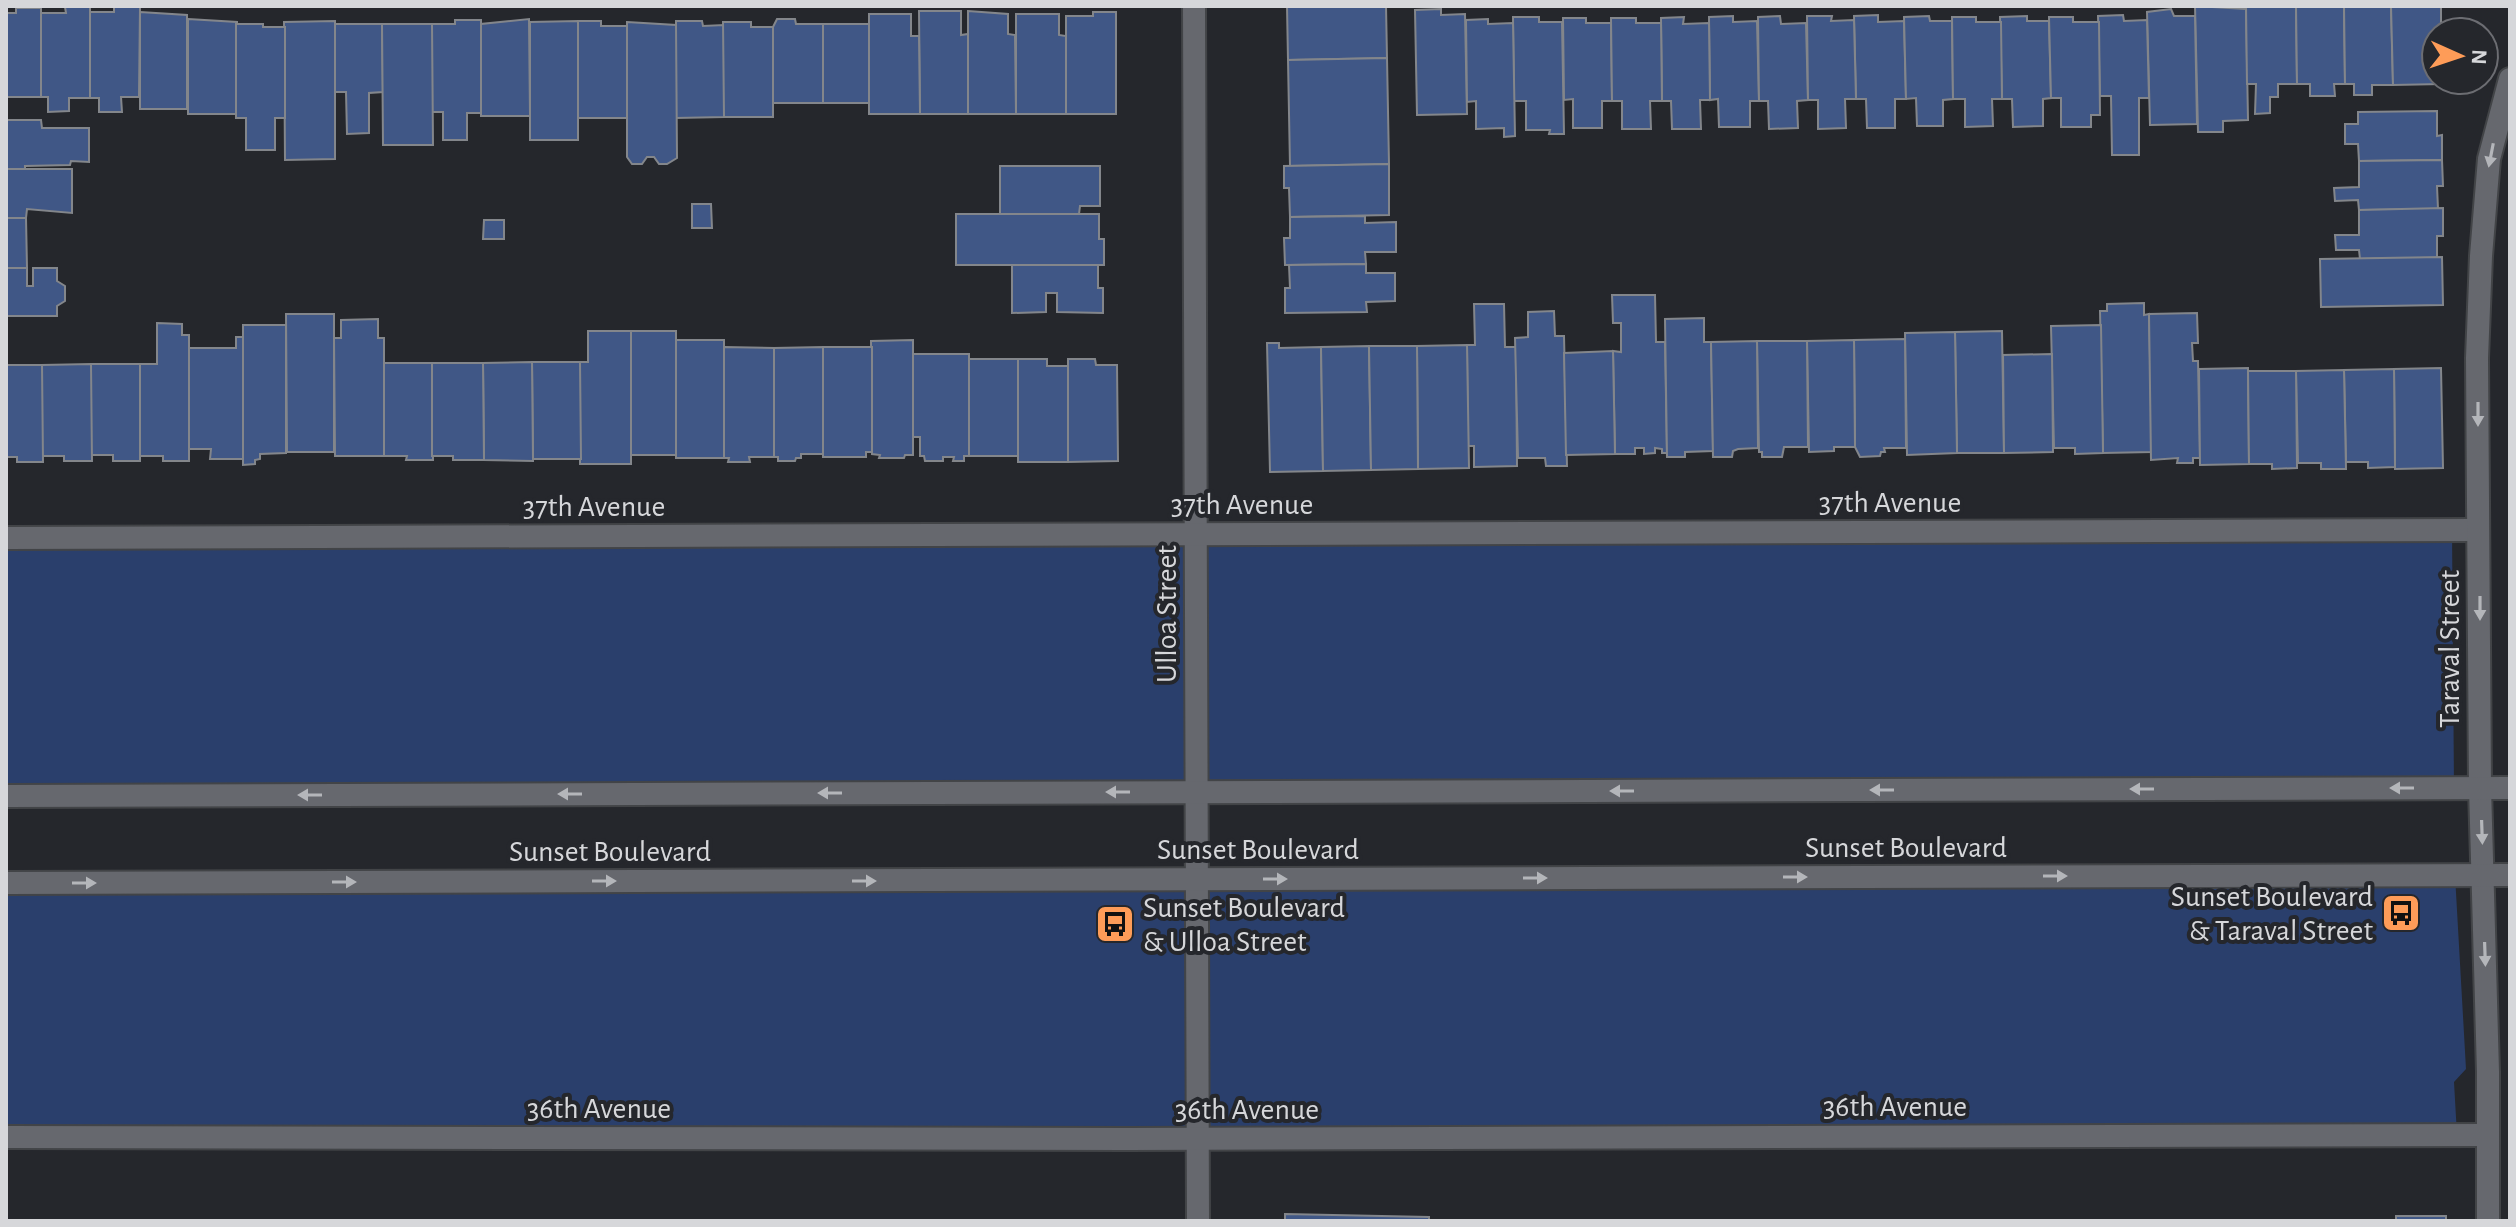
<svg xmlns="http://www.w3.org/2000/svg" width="2516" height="1227" font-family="'Alegreya Sans',sans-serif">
	<rect width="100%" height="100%" fill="#25272c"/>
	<g fill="#2a3f6c">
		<polygon points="2452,530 2454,788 6,796 6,538"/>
		<polygon points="2455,875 2466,1069 2454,1082 2457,1135 6,1137 6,883"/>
	</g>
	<g fill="#405786" stroke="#83868b" stroke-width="2">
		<polygon points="1287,6 1386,6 1387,58 1288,60"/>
		<polygon points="2195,6 2246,9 2248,120 2223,121 2223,132 2198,132"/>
		<polygon points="2246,6 2296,6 2297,84 2278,84 2278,97 2270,97 2270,113 2255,114 2256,84 2247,84"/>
		<polygon points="2296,6 2344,6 2345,84 2334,84 2335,96 2310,96 2310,84 2297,84"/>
		<polygon points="2344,6 2391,6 2393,85 2372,85 2372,95 2354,95 2354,84 2345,84"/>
		<polygon points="2391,6 2441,6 2441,32 2436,32 2436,80 2442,80 2442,84 2393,85"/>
		<polygon points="65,7 90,7 90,98 69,98 69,111 48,112 48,97 41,97 41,13 66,13"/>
		<polygon points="114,7 140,7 139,97 121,97 122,112 99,112 99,98 90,98 90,12 114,12"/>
		<polygon points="16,8 41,8 41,97 6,97 6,13 16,13"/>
		<polygon points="1441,9 1441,15 1465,14 1467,114 1417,115 1415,10"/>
		<polygon points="2171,9 2174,16 2195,16 2197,124 2150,125 2147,12"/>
		<polygon points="919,11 961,11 961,35 968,34 968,114 920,114"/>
		<polygon points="968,11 1008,14 1008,34 1015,35 1016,114 968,114"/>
		<polygon points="140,12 187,15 187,109 140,109"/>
		<polygon points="1093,12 1116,12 1116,114 1066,114 1066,16 1093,16"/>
		<polygon points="869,14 911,14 911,36 919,36 920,114 869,114"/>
		<polygon points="1016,14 1059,14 1059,35 1066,36 1066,114 1016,114"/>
		<polygon points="1878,15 1878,22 1904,21 1906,99 1895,99 1895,128 1867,128 1866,99 1856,99 1854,16"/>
		<polygon points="2123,15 2124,21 2147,20 2149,98 2139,98 2139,155 2112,155 2111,96 2100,96 2098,16"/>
		<polygon points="1733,16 1733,22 1757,21 1759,101 1750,101 1750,127 1719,127 1718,99 1710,100 1709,17"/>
		<polygon points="1780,16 1781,24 1806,23 1808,100 1797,101 1798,128 1769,129 1768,101 1759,101 1758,17"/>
		<polygon points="1807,16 1832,16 1831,21 1854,20 1856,99 1845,99 1846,128 1818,129 1818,100 1808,100"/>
		<polygon points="1929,16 1930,21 1952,21 1953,99 1943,100 1943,126 1917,126 1916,98 1906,99 1904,17"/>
		<polygon points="2027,16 2027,21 2049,21 2051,98 2043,99 2043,126 2013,127 2012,99 2002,99 2000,17"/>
		<polygon points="1513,17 1539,17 1539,22 1562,22 1564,134 1549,134 1550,130 1526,130 1526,101 1514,101"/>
		<polygon points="1684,17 1683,24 1709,23 1710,100 1700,100 1701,129 1672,129 1671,101 1662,101 1661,18"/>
		<polygon points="1952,17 1976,17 1976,22 2001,22 2002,99 1992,99 1993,126 1965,127 1965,99 1953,99"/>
		<polygon points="2049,17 2073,17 2073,22 2099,22 2100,115 2091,115 2091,127 2061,127 2061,98 2051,98"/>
		<polygon points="1563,18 1586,18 1586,23 1611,23 1612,101 1602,101 1602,128 1573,128 1573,99 1564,100"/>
		<polygon points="1611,18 1636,18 1636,23 1661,23 1662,101 1650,101 1651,129 1622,129 1622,101 1612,101"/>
		<polygon points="188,19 237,22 237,114 188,114"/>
		<polygon points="529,19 530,116 481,116 481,24"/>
		<polygon points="777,19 795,19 796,24 823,24 823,103 773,103 773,27"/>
		<polygon points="1488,19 1488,24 1513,23 1515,136 1504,137 1504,128 1476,129 1476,101 1467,102 1466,20"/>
		<polygon points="455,20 481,20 481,113 467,113 467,140 443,140 443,112 432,112 432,24 455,24"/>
		<polygon points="335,21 335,159 285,160 284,22"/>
		<polygon points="578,21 601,21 601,26 627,26 627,118 578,118"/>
		<polygon points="578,21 578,140 530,140 530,22"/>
		<polygon points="676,21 702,21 703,26 724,25 724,117 676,118"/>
		<polygon points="627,22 676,25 677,158 667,164 659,164 654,157 647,157 642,164 632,164 627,157"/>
		<polygon points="723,22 751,22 751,27 773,27 773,117 724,117"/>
		<polygon points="236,24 263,24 263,27 285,27 285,118 275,118 275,150 246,150 246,118 236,118"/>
		<polygon points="335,24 382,24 383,92 369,93 369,133 347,134 346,92 335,92"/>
		<polygon points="382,24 432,24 433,145 383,145"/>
		<rect x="823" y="24" width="46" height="79"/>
		<polygon points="1387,58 1389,164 1290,166 1288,60"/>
		<polygon points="2437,111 2437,136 2442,135 2442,160 2359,161 2358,144 2345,144 2345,124 2358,124 2358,112"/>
		<polygon points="6,120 41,120 42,128 89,128 89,162 71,161 70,165 25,166 25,169 6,169"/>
		<polygon points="2442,160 2443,186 2437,186 2438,209 2359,210 2358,200 2335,201 2334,188 2359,187 2359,161"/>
		<polygon points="1389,164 1389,215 1290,217 1289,188 1284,188 1284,166"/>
		<polygon points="1000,166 1100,166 1100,206 1080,206 1079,214 1000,214"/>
		<polygon points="6,169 72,169 72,213 27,209 26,218 6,218"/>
		<polygon points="692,204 711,204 712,228 692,228"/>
		<polygon points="2443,208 2443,236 2437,236 2437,258 2360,259 2359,250 2336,250 2335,235 2359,235 2359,210"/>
		<polygon points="956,214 1099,214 1099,239 1104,239 1104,265 956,265"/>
		<polygon points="1365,216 1365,223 1396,222 1396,252 1365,252 1366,264 1285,265 1284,238 1290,238 1290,217"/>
		<polygon points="6,218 26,218 27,268 6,268"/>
		<polygon points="484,220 504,220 504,239 483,239"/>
		<polygon points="2442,257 2443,305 2321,307 2320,259"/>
		<polygon points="1366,264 1366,273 1395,273 1395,301 1366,302 1367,312 1285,313 1285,288 1290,288 1289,265"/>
		<polygon points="1012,265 1098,265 1098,288 1103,288 1103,313 1057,312 1057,293 1046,293 1046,312 1012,313"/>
		<polygon points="6,268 27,268 27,286 33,286 33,268 57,268 57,281 65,286 65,301 57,306 57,316 6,316"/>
		<polygon points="1612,295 1655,295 1656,342 1665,342 1667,453 1662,453 1662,449 1655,448 1655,453 1644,454 1644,448 1635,448 1635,454 1615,454 1613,351 1621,352 1621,323 1613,323"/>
		<polygon points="2144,303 2144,315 2149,314 2152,452 2103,453 2100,311 2107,311 2107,304"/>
		<polygon points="1474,304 1504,304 1505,347 1516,347 1517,466 1474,467 1474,446 1468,446 1467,345 1475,345"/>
		<polygon points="1554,311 1555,336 1564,336 1567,466 1546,466 1545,458 1518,458 1515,338 1528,337 1528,312"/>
		<polygon points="2197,313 2198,343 2192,343 2193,361 2198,361 2200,458 2193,458 2193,463 2177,463 2178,458 2151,460 2149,314"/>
		<polygon points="286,314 334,314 334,452 287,452"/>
		<polygon points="1704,318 1704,342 1711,342 1713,451 1685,452 1685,457 1667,457 1665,319"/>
		<polygon points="378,319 378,338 384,338 384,456 335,456 334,338 341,338 341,320"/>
		<polygon points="157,323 182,324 182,335 189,335 189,461 163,461 163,456 140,456 140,364 157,364"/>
		<polygon points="243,325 286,325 286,453 260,454 260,459 255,460 255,464 243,465"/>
		<polygon points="2101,325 2103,453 2075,454 2075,448 2054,448 2051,326"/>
		<polygon points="588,331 631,331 631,464 580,464 580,362 588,362"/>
		<rect x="631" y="331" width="45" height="124"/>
		<polygon points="2002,331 2004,453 1957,453 1955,332"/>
		<polygon points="1955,332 1957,453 1907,455 1905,333"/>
		<polygon points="236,337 243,337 243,459 210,459 211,449 189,449 189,348 236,348"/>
		<polygon points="1905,339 1906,448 1884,448 1885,452 1881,452 1880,456 1860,457 1855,447 1854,340"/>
		<rect x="676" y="340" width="48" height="118"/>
		<polygon points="913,340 913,455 905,455 904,458 879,458 880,455 872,454 871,341"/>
		<polygon points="1854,340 1855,447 1834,447 1834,451 1809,452 1807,341"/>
		<polygon points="1757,341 1807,341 1808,447 1784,447 1782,457 1762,457 1762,452 1759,452"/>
		<polygon points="1757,341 1758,448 1738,449 1733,451 1732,457 1713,457 1711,342"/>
		<polygon points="1267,343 1279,343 1279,348 1321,347 1323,471 1270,472"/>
		<polygon points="1467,345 1469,468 1418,469 1417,346"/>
		<polygon points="1369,346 1371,470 1323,471 1321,347"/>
		<polygon points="1369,346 1417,346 1418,469 1371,470"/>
		<polygon points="724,347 774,348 774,457 749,457 750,462 728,462 729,458 724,458"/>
		<polygon points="823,347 823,454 801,454 801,458 796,458 795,461 778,461 778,457 774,457 774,348"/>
		<polygon points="823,347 872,347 872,452 866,452 866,457 823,457"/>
		<polygon points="1613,351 1615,454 1566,455 1564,353"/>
		<polygon points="913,354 969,354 969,456 964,456 964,461 953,461 954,457 943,457 943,461 925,461 924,456 920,456 920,437 913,437"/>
		<polygon points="2052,354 2053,452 2004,453 2003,355"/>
		<rect x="969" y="359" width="49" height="97"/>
		<polygon points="1018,359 1047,359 1047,366 1069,366 1068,462 1018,462"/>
		<polygon points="1068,359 1095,359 1096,365 1117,365 1118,461 1068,462"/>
		<polygon points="532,362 580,362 581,459 533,459"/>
		<polygon points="532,362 533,461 484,460 483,363"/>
		<polygon points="384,363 432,363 433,460 406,460 407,456 384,456"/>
		<polygon points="432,363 483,363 484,460 453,460 453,456 432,456"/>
		<polygon points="91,364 140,364 140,461 113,461 113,455 91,455"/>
		<polygon points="91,364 92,461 64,461 64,456 42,456 42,365"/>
		<polygon points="6,365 42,365 43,462 17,462 17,457 6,457"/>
		<polygon points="2248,368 2249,464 2200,465 2199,369"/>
		<polygon points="2441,368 2443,468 2395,469 2394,369"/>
		<polygon points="2394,369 2395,467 2368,468 2368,462 2346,462 2344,370"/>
		<polygon points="2344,370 2346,469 2321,469 2321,463 2298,463 2296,371"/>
		<polygon points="2248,371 2296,371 2297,468 2272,469 2272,464 2249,464"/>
		<polygon points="1285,1214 1429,1217 1429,1221 1285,1221"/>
		<rect x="2396" y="1216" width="50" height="5"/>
	</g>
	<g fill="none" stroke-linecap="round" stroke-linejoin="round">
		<g stroke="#424447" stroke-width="26">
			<g id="minor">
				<polyline points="1194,6 1198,1221"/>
				<polyline points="6,538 2478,530"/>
				<polyline points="6,1137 1128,1139 2488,1135"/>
			</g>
		</g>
		<g stroke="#424447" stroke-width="26">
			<polyline id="tertiary" points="2488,1221 2488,1072 2480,788 2477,358 2481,256 2489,159 2510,79"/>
		</g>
		<g stroke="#424447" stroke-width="26">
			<g id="secondary">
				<polyline points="6,796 2510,788"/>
				<polyline points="6,883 2510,875"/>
			</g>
		</g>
		<use href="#minor" stroke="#66686e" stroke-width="22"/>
		<use href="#tertiary" stroke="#66686e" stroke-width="22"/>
		<use href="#secondary" stroke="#66686e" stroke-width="22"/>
	</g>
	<defs><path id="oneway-solid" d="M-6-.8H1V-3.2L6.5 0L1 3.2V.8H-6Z" transform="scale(2)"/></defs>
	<g fill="#b4b6ba">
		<use href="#oneway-solid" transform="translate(2491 155) rotate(101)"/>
		<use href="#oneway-solid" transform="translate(2478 414) rotate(90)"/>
		<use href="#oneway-solid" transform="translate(2480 608) rotate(90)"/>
		<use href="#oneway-solid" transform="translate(2402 788) rotate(180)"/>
		<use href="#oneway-solid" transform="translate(2142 789) rotate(180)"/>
		<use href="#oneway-solid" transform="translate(1882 790) rotate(180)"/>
		<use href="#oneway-solid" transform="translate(1622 791) rotate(180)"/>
		<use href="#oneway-solid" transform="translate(1118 792) rotate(180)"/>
		<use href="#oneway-solid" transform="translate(830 793) rotate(180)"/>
		<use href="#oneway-solid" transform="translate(570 794) rotate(180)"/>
		<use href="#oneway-solid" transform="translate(310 795) rotate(180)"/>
		<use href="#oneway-solid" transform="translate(2482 832) rotate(88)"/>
		<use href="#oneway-solid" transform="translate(2055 876)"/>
		<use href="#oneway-solid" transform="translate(1795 877)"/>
		<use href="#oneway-solid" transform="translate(1535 878)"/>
		<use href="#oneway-solid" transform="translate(1275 879)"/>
		<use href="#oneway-solid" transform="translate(604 881)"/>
		<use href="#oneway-solid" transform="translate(864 881)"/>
		<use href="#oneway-solid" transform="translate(344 882)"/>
		<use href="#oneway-solid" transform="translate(84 883)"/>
		<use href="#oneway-solid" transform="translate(2485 954) rotate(88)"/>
	</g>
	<defs>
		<g id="bus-square" transform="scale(2)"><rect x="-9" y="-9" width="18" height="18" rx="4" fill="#fe9c58" stroke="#25272c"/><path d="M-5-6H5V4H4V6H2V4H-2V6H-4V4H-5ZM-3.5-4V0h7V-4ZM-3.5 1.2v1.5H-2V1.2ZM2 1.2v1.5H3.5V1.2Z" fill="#111"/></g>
	</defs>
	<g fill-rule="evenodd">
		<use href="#bus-square" x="2401" y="913"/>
		<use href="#bus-square" x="1115" y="924"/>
	</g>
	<g text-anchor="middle" stroke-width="8" stroke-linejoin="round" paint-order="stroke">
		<g font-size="30" fill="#d6d7da" stroke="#25272c">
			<text x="1890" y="512">37th Avenue</text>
			<text x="1242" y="514">37th Avenue</text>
			<text x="594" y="516">37th Avenue</text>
			<text transform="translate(1166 614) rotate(-90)" y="10">Ulloa Street</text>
			<text transform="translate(2449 649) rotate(-90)" y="10">Taraval Street</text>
			<text x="1906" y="857">Sunset Boulevard</text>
			<text x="1258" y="859">Sunset Boulevard</text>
			<text x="610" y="861">Sunset Boulevard</text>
			<text x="1895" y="1116">36th Avenue</text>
			<text x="599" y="1118">36th Avenue</text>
			<text x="1247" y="1119">36th Avenue</text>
		</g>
		<g font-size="30" fill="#d6d7da" stroke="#25272c" text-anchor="end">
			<text x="2373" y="906">Sunset Boulevard<tspan x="2373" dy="34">&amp; Taraval Street</tspan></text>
			<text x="1143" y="917" text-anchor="start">Sunset Boulevard<tspan x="1143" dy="34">&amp; Ulloa Street</tspan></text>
		</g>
	</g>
	<rect width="2516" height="1227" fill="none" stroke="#d6d7da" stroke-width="16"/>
	<g transform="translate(2460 56) rotate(93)"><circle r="38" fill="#25272c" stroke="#6c6d72" stroke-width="2"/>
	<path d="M0-6L14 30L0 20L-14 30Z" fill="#fe9c58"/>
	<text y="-12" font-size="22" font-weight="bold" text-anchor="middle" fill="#d6d7da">N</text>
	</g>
</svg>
